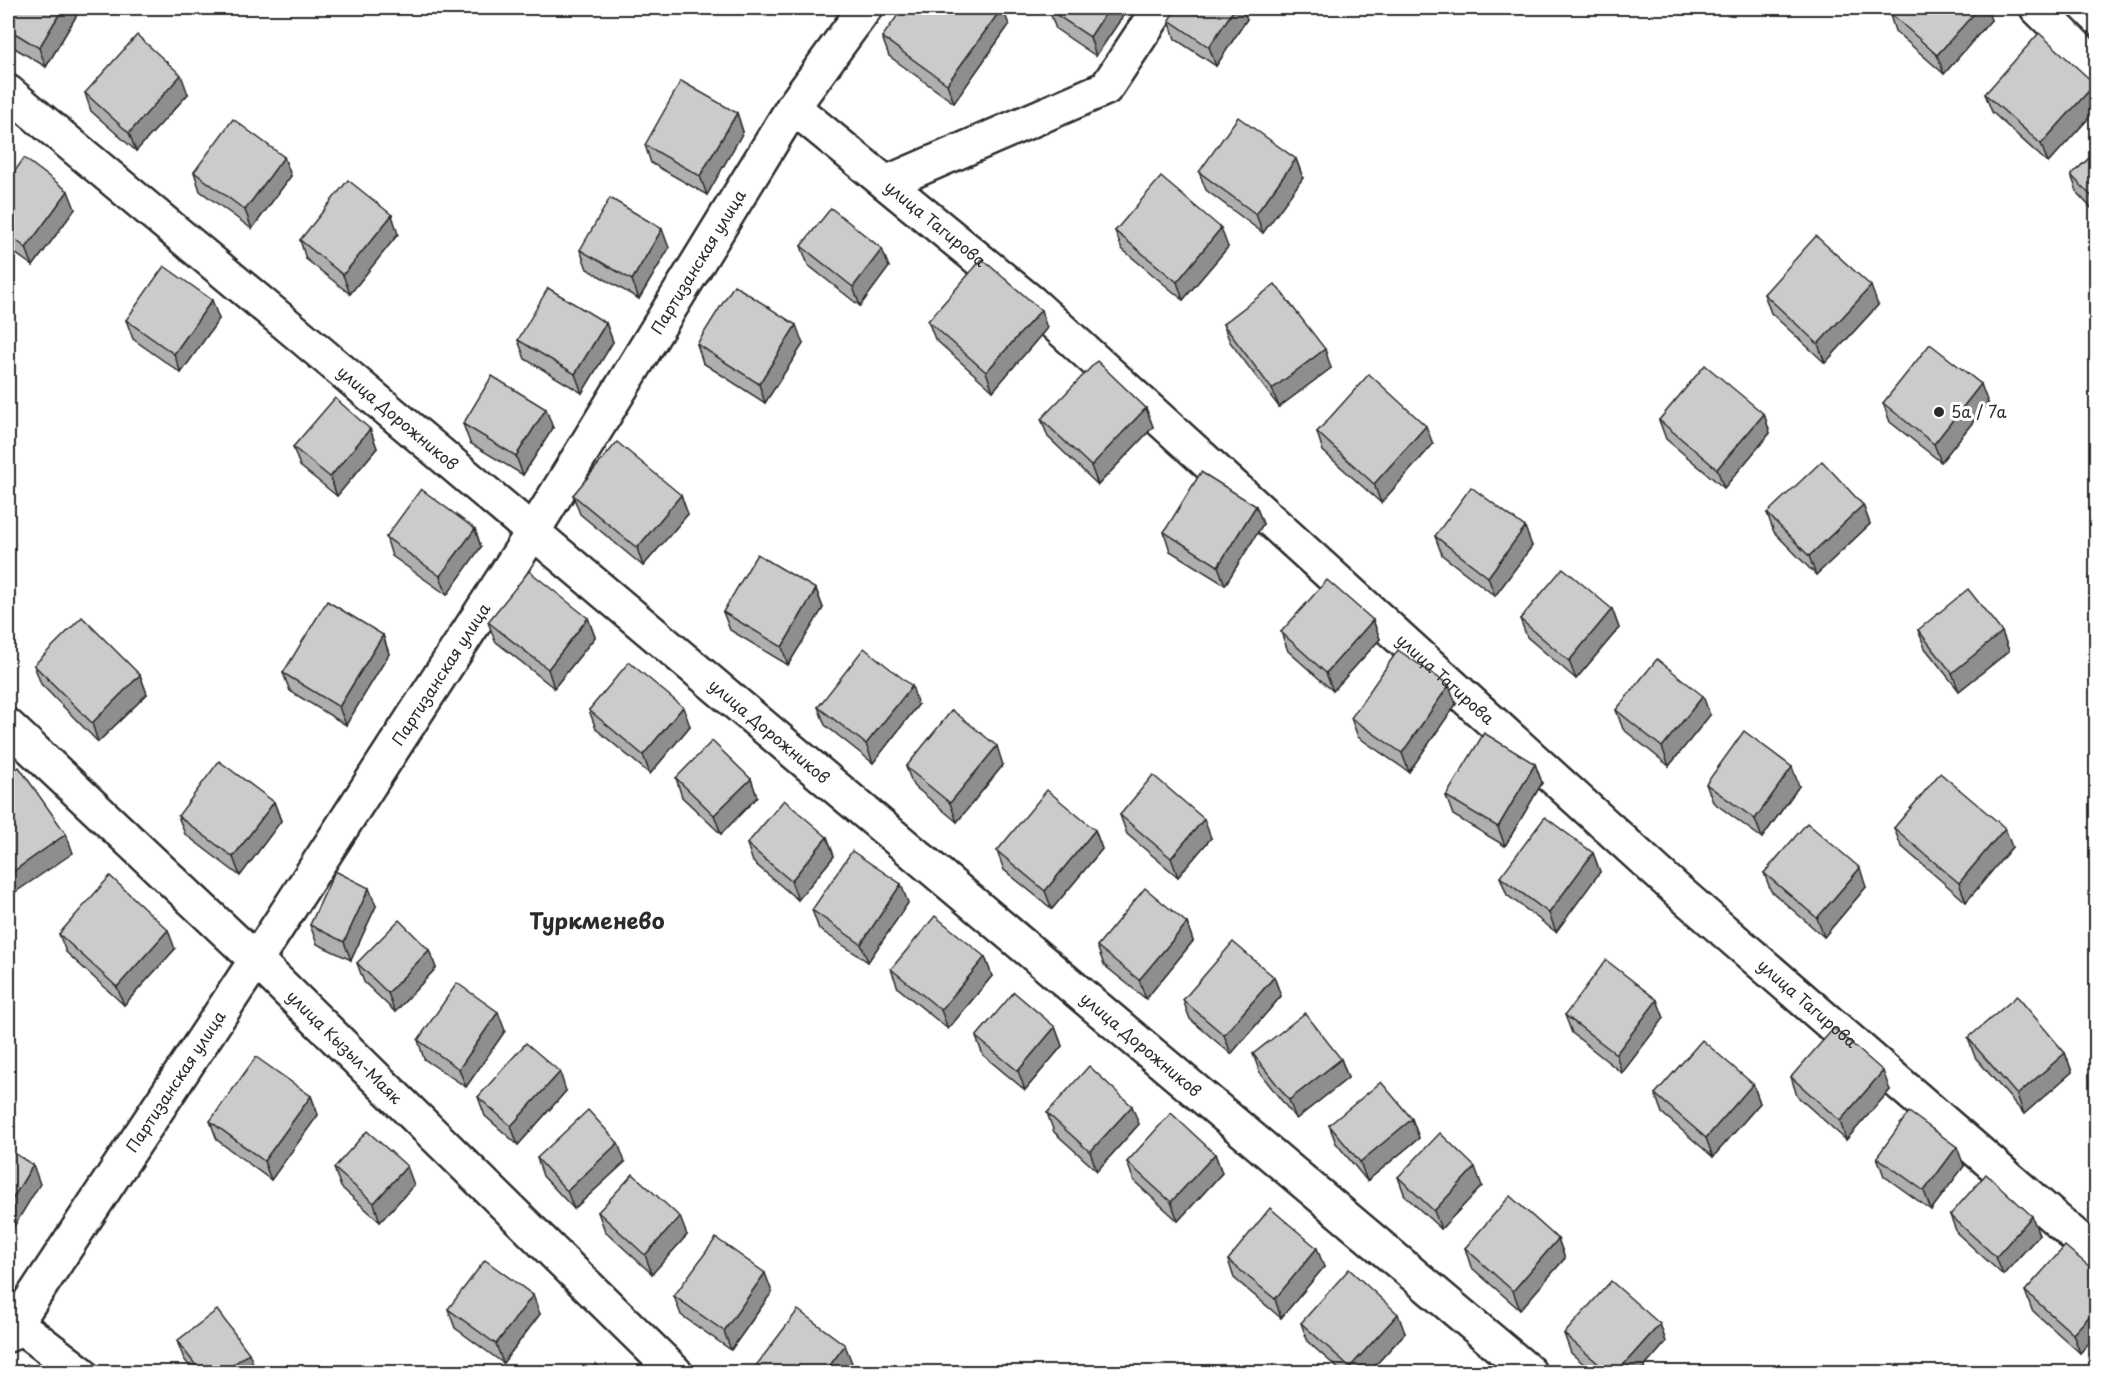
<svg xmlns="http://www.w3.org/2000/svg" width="2104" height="1380" font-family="'Playpen Sans',sans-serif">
	<rect width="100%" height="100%" fill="#fff"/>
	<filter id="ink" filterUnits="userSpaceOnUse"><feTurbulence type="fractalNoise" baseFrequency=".0167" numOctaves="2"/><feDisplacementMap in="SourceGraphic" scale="12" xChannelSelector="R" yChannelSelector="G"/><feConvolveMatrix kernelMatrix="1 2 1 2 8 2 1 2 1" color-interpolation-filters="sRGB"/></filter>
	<g filter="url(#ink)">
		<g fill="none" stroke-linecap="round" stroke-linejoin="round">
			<g stroke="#2b2b2b" stroke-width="38">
				<g id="minor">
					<polyline points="2037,8 2096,66"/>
					<path id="s1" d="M8,92L297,333L1529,1372"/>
					<path id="s2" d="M793,107L1031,302L1678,891L2096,1254"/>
					<polyline points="886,183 1106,88 1159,8"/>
					<path id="s3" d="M8,726L256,960L675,1372"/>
					<polyline points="16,1323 80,1372"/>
					<path id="s4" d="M8,1335L256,960L533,532L793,107L865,8"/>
				</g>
			</g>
			<use href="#minor" stroke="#fff" stroke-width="33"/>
		</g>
		<g fill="#afafaf" stroke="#2b2b2b" stroke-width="1.5">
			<polygon points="8,8 81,8 46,67 8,44"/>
			<polygon points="1051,8 1126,8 1127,10 1096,56 1056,29 1049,10"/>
			<polygon points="1889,12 1991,20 1944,74 1895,31"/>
			<polygon points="1247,19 1216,66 1175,39 1169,20"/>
			<polygon points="1009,25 954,103 889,56 882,37"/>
			<polygon points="2095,84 2097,87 2097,109 2048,163 1992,112 1985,94"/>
			<polygon points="85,93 188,94 136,151 91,111"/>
			<polygon points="737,113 743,132 707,195 651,163 645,145"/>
			<polygon points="2097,151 2097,214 2078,194 2071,175"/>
			<polygon points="284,157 291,176 252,229 200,191 194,172"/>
			<polygon points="1296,159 1303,178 1263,233 1206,190 1199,172"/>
			<polygon points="8,181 75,209 33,266 8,248"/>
			<polygon points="1115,231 1228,247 1183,300 1122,249"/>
			<polygon points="398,234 350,294 306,259 300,240"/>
			<polygon points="801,246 889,267 860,306 808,265"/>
			<polygon points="669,248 639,299 587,269 580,250"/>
			<polygon points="1764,294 1878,305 1825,363 1771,313"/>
			<polygon points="219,319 181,373 133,339 126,320"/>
			<polygon points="928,321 1047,328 993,391 935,339"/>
			<polygon points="606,323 613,342 582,393 525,359 518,340"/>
			<polygon points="1223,324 1331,368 1279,407 1230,342"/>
			<polygon points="697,344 803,344 765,403 703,363"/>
			<polygon points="1883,403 1988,403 1941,462 1890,422"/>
			<polygon points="1146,408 1153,427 1098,485 1048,437 1041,419"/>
			<polygon points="1764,414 1770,433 1724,488 1666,439 1659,420"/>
			<polygon points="463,424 553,428 523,475 470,443"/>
			<polygon points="370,429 377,448 337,496 300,466 293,447"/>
			<polygon points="1317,432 1433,444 1381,503 1323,451"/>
			<polygon points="573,495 688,514 643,566 580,514"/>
			<polygon points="1863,505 1870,524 1816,575 1774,532 1767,513"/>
			<polygon points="1256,506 1263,524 1225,585 1170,551 1164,532"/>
			<polygon points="475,529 481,547 447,595 392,556 386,537"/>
			<polygon points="1435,536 1532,546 1495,596 1442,555"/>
			<polygon points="816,589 823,608 788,665 730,630 723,612"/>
			<polygon points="1612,609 1619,628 1576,679 1527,637 1520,619"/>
			<polygon points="588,618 595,637 554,688 495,641 488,622"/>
			<polygon points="1373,620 1380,639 1333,691 1288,651 1281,632"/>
			<polygon points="1918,630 2002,632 2009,651 1959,691 1925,648"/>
			<polygon points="383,635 389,654 346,725 290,691 283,673"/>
			<polygon points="34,665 140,675 147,694 98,742 41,684"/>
			<polygon points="1456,704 1409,772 1358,737 1351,718"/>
			<polygon points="918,705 873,763 825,725 818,707"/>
			<polygon points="589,710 690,726 650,774 596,729"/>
			<polygon points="1616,710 1710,715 1669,766 1623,729"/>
			<polygon points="1535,764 1542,783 1505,846 1453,815 1446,796"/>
			<polygon points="1003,765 957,822 913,785 906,767"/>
			<polygon points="676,778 751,779 757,797 721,834 682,797"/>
			<polygon points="1706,784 1799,786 1762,838 1713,802"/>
			<polygon points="274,802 281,821 240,876 185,834 178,816"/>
			<polygon points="1120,815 1211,838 1178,877 1127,834"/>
			<polygon points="1894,828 2012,847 1966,902 1901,846"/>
			<polygon points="1095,830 1102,849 1052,909 1004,870 997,851"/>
			<polygon points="827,837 834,856 798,900 753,862 747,844"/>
			<polygon points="1593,853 1600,872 1556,932 1507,895 1500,877"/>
			<polygon points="1764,873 1866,887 1824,937 1771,891"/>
			<polygon points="908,903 868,962 819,929 812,910"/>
			<polygon points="376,906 351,960 317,944 310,925"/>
			<polygon points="1187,923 1193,941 1146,999 1104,965 1097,946"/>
			<polygon points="59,934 175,949 124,1005 66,952"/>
			<polygon points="429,950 436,968 395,1012 364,982 357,963"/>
			<polygon points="985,957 992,976 948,1029 898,988 891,969"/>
			<polygon points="1274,977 1281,996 1231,1054 1190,1019 1183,1000"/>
			<polygon points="1565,1015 1664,1018 1622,1073 1572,1033"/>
			<polygon points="1055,1027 1062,1046 1025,1090 983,1055 976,1037"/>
			<polygon points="505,1031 466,1087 424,1059 418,1040"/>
			<polygon points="1968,1038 2065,1053 2072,1072 2024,1114 1975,1057"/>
			<polygon points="1253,1054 1341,1059 1348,1078 1296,1119 1260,1073"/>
			<polygon points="1791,1077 1890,1090 1846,1140 1797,1096"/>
			<polygon points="1753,1084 1760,1103 1713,1157 1662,1113 1655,1094"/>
			<polygon points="566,1091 518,1145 485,1116 478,1097"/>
			<polygon points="311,1096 318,1115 271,1180 217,1140 210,1121"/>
			<polygon points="1047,1113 1139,1124 1097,1171 1054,1132"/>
			<polygon points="1412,1119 1419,1138 1367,1181 1336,1143 1329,1125"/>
			<polygon points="1215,1154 1222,1173 1178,1221 1134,1181 1127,1162"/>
			<polygon points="1877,1157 1964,1166 1931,1210 1884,1176"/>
			<polygon points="537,1158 625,1162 574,1209 543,1176"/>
			<polygon points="334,1168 414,1185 380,1222 341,1187"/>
			<polygon points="1398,1177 1482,1186 1441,1229 1405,1196"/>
			<polygon points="598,1212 687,1235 652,1274 605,1231"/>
			<polygon points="1950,1215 2039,1235 2003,1275 1957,1233"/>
			<polygon points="1558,1239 1565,1258 1520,1310 1471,1267 1465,1248"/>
			<polygon points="1228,1260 1324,1267 1281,1318 1234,1278"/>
			<polygon points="2097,1273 2097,1334 2080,1353 2032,1310 2025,1291"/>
			<polygon points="772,1292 731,1350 681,1315 674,1296"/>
			<polygon points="448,1309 540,1314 503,1363 455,1328"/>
			<polygon points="1301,1323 1405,1333 1369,1372 1342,1372 1308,1342"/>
			<polygon points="1660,1324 1666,1342 1640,1372 1593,1372 1571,1353 1564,1334"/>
			<polygon points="177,1341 256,1371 255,1372 194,1372 184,1359"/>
		</g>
		<g fill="#8e8e8e" stroke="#2b2b2b" stroke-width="1.5">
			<polygon points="63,8 81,8 46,67 39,48"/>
			<polygon points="1002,8 1003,8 1009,25 954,103 947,84"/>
			<polygon points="1109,8 1126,8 1127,10 1096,56 1090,37"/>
			<polygon points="1235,8 1242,8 1247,19 1216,66 1209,47"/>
			<polygon points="1979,8 1987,8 1991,20 1944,74 1937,55"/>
			<polygon points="181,75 188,94 136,151 129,133"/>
			<polygon points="2095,84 2097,87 2097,109 2048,163 2041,144"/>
			<polygon points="737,113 743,132 707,195 700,176"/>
			<polygon points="284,157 291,176 252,229 245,210"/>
			<polygon points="1296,159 1303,178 1263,233 1256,214"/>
			<polygon points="68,191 75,209 33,266 26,248"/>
			<polygon points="392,215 398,234 350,294 343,275"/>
			<polygon points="1221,228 1228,247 1183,300 1177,282"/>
			<polygon points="662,229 669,248 639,299 632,280"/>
			<polygon points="882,249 889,267 860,306 853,287"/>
			<polygon points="1871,286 1878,305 1825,363 1818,344"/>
			<polygon points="212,300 219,319 181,373 174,354"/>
			<polygon points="1041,310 1047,328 993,391 986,372"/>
			<polygon points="606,323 613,342 582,393 575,374"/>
			<polygon points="796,325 803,344 765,403 759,384"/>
			<polygon points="1325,349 1331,368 1279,407 1272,389"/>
			<polygon points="1981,384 1988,403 1941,462 1934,444"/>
			<polygon points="1146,408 1153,427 1098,485 1091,466"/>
			<polygon points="546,409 553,428 523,475 516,456"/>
			<polygon points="1764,414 1770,433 1724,488 1717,469"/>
			<polygon points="1426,426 1433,444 1381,503 1374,484"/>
			<polygon points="370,429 377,448 337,496 330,477"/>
			<polygon points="681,495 688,514 643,566 637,548"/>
			<polygon points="1863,505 1870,524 1816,575 1809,556"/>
			<polygon points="1256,506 1263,524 1225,585 1218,566"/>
			<polygon points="1525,527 1532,546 1495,596 1488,577"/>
			<polygon points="475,529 481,547 447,595 440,576"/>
			<polygon points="816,589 823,608 788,665 782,647"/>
			<polygon points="1612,609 1619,628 1576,679 1569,661"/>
			<polygon points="588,618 595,637 554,688 548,669"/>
			<polygon points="1373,620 1380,639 1333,691 1326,673"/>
			<polygon points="2002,632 2009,651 1959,691 1952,673"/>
			<polygon points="383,635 389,654 346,725 339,707"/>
			<polygon points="140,675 147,694 98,742 92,723"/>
			<polygon points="1449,685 1456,704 1409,772 1402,753"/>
			<polygon points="912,686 918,705 873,763 866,744"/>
			<polygon points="1703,696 1710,715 1669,766 1662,747"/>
			<polygon points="683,707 690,726 650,774 643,755"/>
			<polygon points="997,746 1003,765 957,822 950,803"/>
			<polygon points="1535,764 1542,783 1505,846 1498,827"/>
			<polygon points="1792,767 1799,786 1762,838 1755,819"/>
			<polygon points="751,779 757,797 721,834 714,815"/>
			<polygon points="274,802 281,821 240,876 233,857"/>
			<polygon points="1204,819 1211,838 1178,877 1171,858"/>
			<polygon points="2005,828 2012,847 1966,902 1959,883"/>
			<polygon points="1095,830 1102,849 1052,909 1045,891"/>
			<polygon points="66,834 73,853 11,895 8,885 8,875"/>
			<polygon points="827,837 834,856 798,900 791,881"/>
			<polygon points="1593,853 1600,872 1556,932 1549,913"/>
			<polygon points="1860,868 1866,887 1824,937 1817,918"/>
			<polygon points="901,884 908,903 868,962 861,944"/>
			<polygon points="369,888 376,906 351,960 344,942"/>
			<polygon points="1187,923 1193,941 1146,999 1139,980"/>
			<polygon points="168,930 175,949 124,1005 117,987"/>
			<polygon points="429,950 436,968 395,1012 388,993"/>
			<polygon points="985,957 992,976 948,1029 941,1010"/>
			<polygon points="1274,977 1281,996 1231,1054 1224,1035"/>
			<polygon points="1657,1000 1664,1018 1622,1073 1616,1054"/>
			<polygon points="498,1012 505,1031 466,1087 459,1069"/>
			<polygon points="1055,1027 1062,1046 1025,1090 1018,1071"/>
			<polygon points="2065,1053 2072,1072 2024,1114 2017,1095"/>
			<polygon points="1341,1059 1348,1078 1296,1119 1289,1100"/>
			<polygon points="1883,1071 1890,1090 1846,1140 1840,1121"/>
			<polygon points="560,1072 566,1091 518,1145 511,1126"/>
			<polygon points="1753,1084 1760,1103 1713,1157 1706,1138"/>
			<polygon points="311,1096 318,1115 271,1180 264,1161"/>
			<polygon points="1132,1106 1139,1124 1097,1171 1090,1152"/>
			<polygon points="1412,1119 1419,1138 1367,1181 1360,1162"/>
			<polygon points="618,1143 625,1162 574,1209 567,1191"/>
			<polygon points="1957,1147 1964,1166 1931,1210 1924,1191"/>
			<polygon points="1215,1154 1222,1173 1178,1221 1171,1202"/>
			<polygon points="33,1165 40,1184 8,1236 8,1206"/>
			<polygon points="407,1166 414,1185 380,1222 374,1203"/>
			<polygon points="1475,1167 1482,1186 1441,1229 1434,1211"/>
			<polygon points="2032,1216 2039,1235 2003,1275 1996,1257"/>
			<polygon points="680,1217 687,1235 652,1274 645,1255"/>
			<polygon points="1558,1239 1565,1258 1520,1310 1513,1291"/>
			<polygon points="1317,1248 1324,1267 1281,1318 1275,1299"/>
			<polygon points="765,1273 772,1292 731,1350 724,1331"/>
			<polygon points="533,1295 540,1314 503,1363 496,1344"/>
			<polygon points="2097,1308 2097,1334 2080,1353 2073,1334"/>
			<polygon points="1398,1314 1405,1333 1369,1372 1352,1372 1350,1367"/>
			<polygon points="1660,1324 1666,1342 1640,1372 1617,1372"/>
			<polygon points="845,1345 852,1363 845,1372 825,1372"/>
			<polygon points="249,1353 256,1371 255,1372 223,1372"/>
		</g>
		<g fill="#cbcbcb" stroke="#2b2b2b" stroke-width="1.5">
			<polygon points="8,8 63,8 39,48 8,29"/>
			<polygon points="903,8 1002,8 947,84 882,37"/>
			<polygon points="1051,8 1109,8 1090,37 1049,10"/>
			<polygon points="1176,8 1235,8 1209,47 1169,20"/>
			<polygon points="1892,8 1979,8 1937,55 1889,12"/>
			<polygon points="2039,33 2095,84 2041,144 1985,94"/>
			<polygon points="137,35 181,75 129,133 85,93"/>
			<polygon points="681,81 737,113 700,176 645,145"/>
			<polygon points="1238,117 1296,159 1256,214 1199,172"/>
			<polygon points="233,119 284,157 245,210 194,172"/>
			<polygon points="2097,151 2097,202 2071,175"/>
			<polygon points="24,158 68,191 26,248 8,234 8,181"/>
			<polygon points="1161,177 1221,228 1177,282 1115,231"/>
			<polygon points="348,180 392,215 343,275 300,240"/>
			<polygon points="610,198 662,229 632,280 580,250"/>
			<polygon points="831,208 882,249 853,287 801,246"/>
			<polygon points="1816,236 1871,286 1818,344 1764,294"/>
			<polygon points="982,259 1041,310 986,372 928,321"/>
			<polygon points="164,266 212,300 174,354 126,320"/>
			<polygon points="1275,284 1325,349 1272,389 1223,324"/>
			<polygon points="734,285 796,325 759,384 697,344"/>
			<polygon points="548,288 606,323 575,374 518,340"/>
			<polygon points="1930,344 1981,384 1934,444 1883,403"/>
			<polygon points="1097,361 1146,408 1091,466 1041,419"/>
			<polygon points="1705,365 1764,414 1717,469 1659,420"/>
			<polygon points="1369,374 1426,426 1374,484 1317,432"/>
			<polygon points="492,376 546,409 516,456 463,424"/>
			<polygon points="335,398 370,429 330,477 293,447"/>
			<polygon points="617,442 681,495 637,548 573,495"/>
			<polygon points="1822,461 1863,505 1809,556 1767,513"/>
			<polygon points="1201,472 1256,506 1218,566 1164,532"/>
			<polygon points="1471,487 1525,527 1488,577 1435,536"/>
			<polygon points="421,489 475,529 440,576 386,537"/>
			<polygon points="757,554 816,589 782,647 723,612"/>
			<polygon points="1563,568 1612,609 1569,661 1520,619"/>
			<polygon points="529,571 588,618 548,669 488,622"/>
			<polygon points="1327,580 1373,620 1326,673 1281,632"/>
			<polygon points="1968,589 2002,632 1952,673 1918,630"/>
			<polygon points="327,601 383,635 339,707 283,673"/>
			<polygon points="82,617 140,675 92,723 34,665"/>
			<polygon points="864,648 912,686 866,744 818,707"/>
			<polygon points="1398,650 1449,685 1402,753 1351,718"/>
			<polygon points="1657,659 1703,696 1662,747 1616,710"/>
			<polygon points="629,662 683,707 643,755 589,710"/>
			<polygon points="952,710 997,746 950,803 906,767"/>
			<polygon points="1744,731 1792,767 1755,819 1706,784"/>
			<polygon points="1484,733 1535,764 1498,827 1446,796"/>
			<polygon points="712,741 751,779 714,815 676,778"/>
			<polygon points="219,761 274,802 233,857 178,816"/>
			<polygon points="19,767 66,834 8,875 8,775"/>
			<polygon points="1940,773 2005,828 1959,883 1894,828"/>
			<polygon points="1153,775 1204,819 1171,858 1120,815"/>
			<polygon points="1047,790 1095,830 1045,891 997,851"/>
			<polygon points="784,800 827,837 791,881 747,844"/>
			<polygon points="1545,817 1593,853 1549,913 1500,877"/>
			<polygon points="1807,823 1860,868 1817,918 1764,873"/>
			<polygon points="852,851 901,884 861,944 812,910"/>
			<polygon points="335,871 369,888 344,942 310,925"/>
			<polygon points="110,876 168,930 117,987 59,934"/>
			<polygon points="1145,888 1187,923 1139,980 1097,946"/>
			<polygon points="935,916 985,957 941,1010 891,969"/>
			<polygon points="399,920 429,950 388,993 357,963"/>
			<polygon points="1233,942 1274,977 1224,1035 1183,1000"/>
			<polygon points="1606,960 1657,1000 1616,1054 1565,1015"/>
			<polygon points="457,983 498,1012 459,1069 418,1040"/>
			<polygon points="1014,992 1055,1027 1018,1071 976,1037"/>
			<polygon points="2017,996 2065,1053 2017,1095 1968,1038"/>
			<polygon points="1305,1013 1341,1059 1289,1100 1253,1054"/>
			<polygon points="1834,1028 1883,1071 1840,1121 1791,1077"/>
			<polygon points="1702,1040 1753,1084 1706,1138 1655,1094"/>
			<polygon points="526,1043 560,1072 511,1126 478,1097"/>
			<polygon points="256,1057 311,1096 264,1161 210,1121"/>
			<polygon points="1089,1066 1132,1106 1090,1152 1047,1113"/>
			<polygon points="1381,1082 1412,1119 1360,1162 1329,1125"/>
			<polygon points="588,1110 618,1143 567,1191 537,1158"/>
			<polygon points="1909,1112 1957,1147 1924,1191 1877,1157"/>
			<polygon points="1171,1113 1215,1154 1171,1202 1127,1162"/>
			<polygon points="367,1131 407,1166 374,1203 334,1168"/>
			<polygon points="1440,1133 1475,1167 1434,1211 1398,1177"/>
			<polygon points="8,1149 33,1165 8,1206"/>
			<polygon points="633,1174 680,1217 645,1255 598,1212"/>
			<polygon points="1986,1174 2032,1216 1996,1257 1950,1215"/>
			<polygon points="1510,1196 1558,1239 1513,1291 1465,1248"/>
			<polygon points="1270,1208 1317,1248 1275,1299 1228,1260"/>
			<polygon points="716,1238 765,1273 724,1331 674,1296"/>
			<polygon points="2065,1246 2097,1273 2097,1308 2073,1334 2025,1291"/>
			<polygon points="485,1260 533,1295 496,1344 448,1309"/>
			<polygon points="1349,1269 1398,1314 1350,1367 1301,1323"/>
			<polygon points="1611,1281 1660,1324 1617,1372 1608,1372 1564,1334"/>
			<polygon points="217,1310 249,1353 223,1372 201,1372 177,1341"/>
			<polygon points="798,1310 845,1345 825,1372 762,1372 755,1367"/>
			<polygon points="27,1364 38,1372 21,1372"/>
			<polygon points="596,1364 605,1372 588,1372"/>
		</g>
	</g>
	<circle fill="#2b2b2b" stroke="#fff" stroke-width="2" cx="1939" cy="412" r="6"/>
	<g text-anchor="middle" stroke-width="6" stroke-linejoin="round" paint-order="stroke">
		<g font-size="16" fill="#2b2b2b" stroke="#fff">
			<text dy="6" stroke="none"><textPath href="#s2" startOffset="184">улица Тагирова</textPath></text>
			<text dy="6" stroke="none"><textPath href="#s4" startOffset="1276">Партизанская улица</textPath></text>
			<text dy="6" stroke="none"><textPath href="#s1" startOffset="508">улица Дорожников</textPath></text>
			<text dy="6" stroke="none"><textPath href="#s4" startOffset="790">Партизанская улица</textPath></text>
			<text dy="6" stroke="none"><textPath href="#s2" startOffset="868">улица Тагирова</textPath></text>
			<text dy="6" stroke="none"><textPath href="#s1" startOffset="994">улица Дорожников</textPath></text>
			<text dy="6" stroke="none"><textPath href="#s2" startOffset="1354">улица Тагирова</textPath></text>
			<text dy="6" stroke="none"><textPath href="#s1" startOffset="1480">улица Дорожников</textPath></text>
			<text dy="6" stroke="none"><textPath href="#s3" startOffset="465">улица Кызыл-Маяк</textPath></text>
			<text dy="6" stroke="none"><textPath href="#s4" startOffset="304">Партизанская улица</textPath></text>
		</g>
		<g font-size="16" fill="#2b2b2b" stroke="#fff" text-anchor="start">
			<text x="1951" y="418">5а / 7а</text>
		</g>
		<g font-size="22" font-weight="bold" fill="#2b2b2b" stroke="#fff">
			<text x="597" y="929">Туркменево</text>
		</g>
	</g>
	<rect width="2104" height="1380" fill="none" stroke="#fff" stroke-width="30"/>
	<rect x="15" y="15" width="2074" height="1350" fill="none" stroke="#2b2b2b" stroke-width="2" filter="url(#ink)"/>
</svg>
